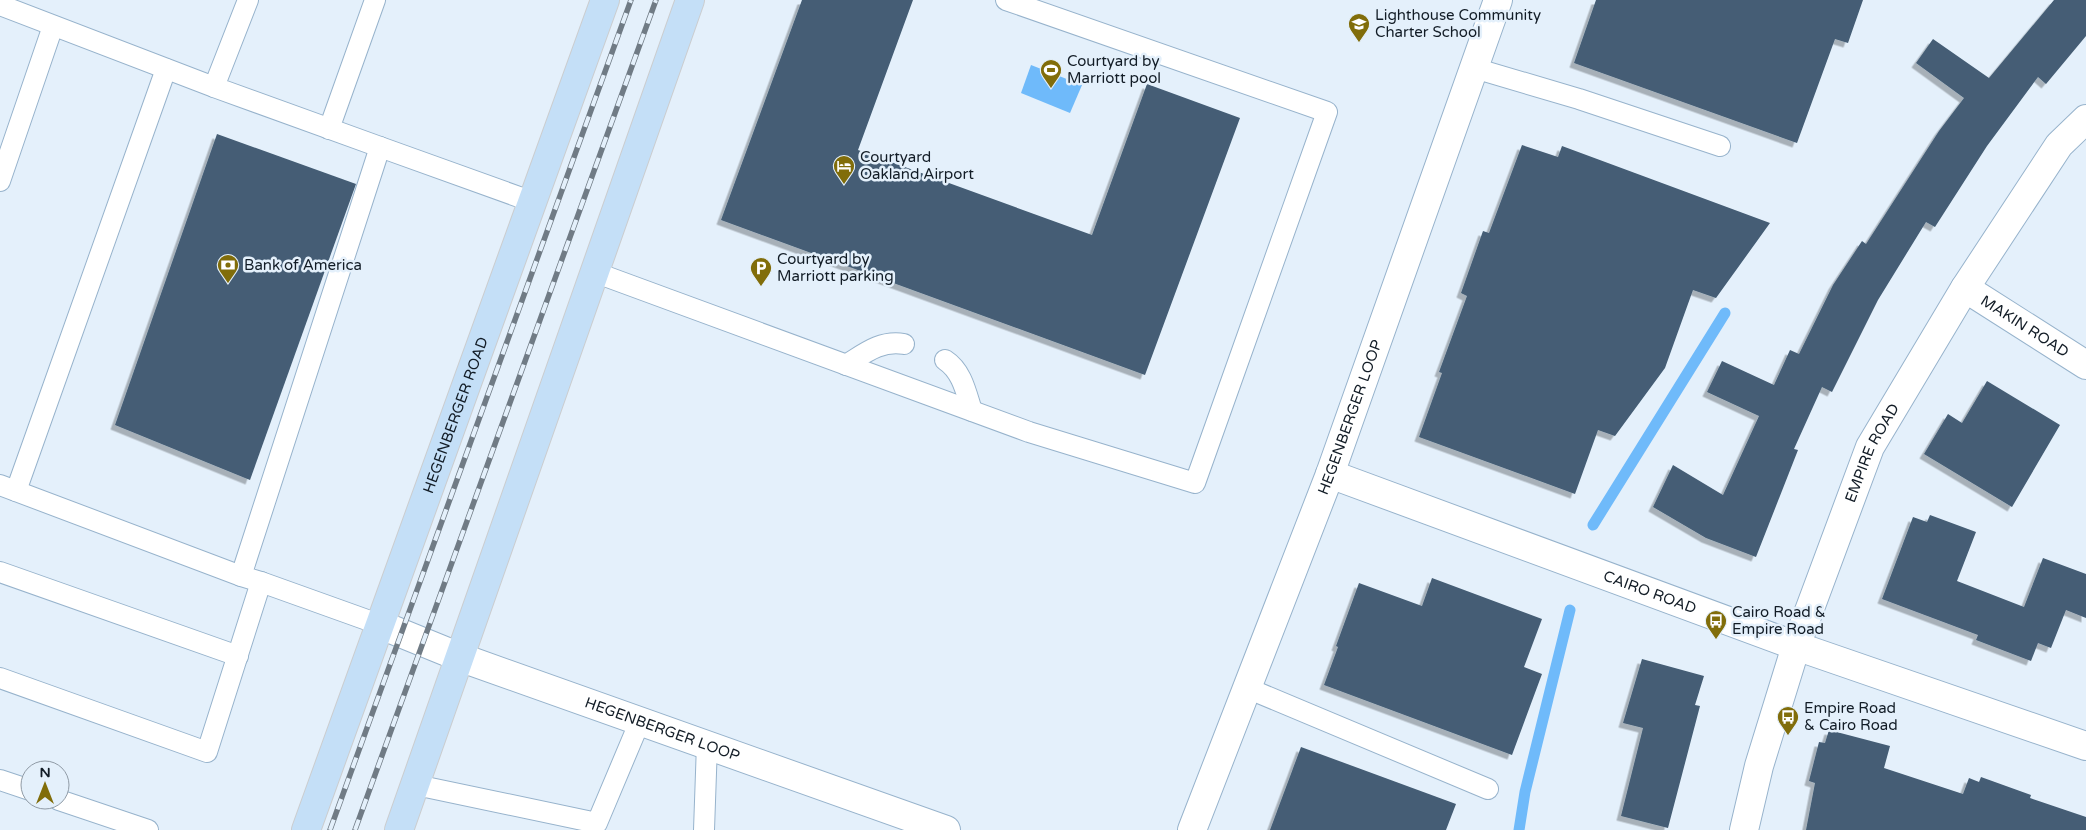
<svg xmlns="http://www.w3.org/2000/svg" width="2086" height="830" font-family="'Varela Round',sans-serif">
	<defs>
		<filter id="shadow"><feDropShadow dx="-4.5" dy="4.5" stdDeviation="0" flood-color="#0004"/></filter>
	</defs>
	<rect width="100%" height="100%" fill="#e4f0fb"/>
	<polygon fill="#6fbafa" points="1031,65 1082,85 1070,113 1021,93"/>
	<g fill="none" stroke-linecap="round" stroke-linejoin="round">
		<g stroke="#6fbafa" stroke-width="11">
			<polyline points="1593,525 1725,313"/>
			<polyline points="1519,830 1525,792 1570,610"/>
		</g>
	</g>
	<g fill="#445d74" filter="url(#shadow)">
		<polygon points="802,0 913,0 858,150 1092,235 1147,84 1240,118 1145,375 721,220"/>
		<polygon points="1596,0 1863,0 1848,43 1835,39 1797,143 1574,63"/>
		<polygon points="2054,0 2086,0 2086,36 2046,84 2038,77 1987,146 1935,227 1926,222 1878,300 1832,392 1822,387 1794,449 1798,450 1756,557 1706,538 1653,507 1673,465 1723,495 1759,416 1707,392 1722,361 1774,385 1790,350 1799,354 1833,285 1862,241 1866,244 1939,131 1964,98 1916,63 1933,39 1989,78"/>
		<polygon points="217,134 356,184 250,480 115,425"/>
		<polygon points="1522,145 1558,157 1562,146 1770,223 1716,298 1693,290 1665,368 1615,436 1598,430 1575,494 1419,437 1442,373 1439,372 1467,296 1461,293 1483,231 1489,233"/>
		<polygon points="1987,381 2060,425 2012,507 1924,454 1948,414 1962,423"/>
		<polygon points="1930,515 1976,532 1957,581 2024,607 2043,558 2086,574 2086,618 2066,610 2051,648 2038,643 2031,661 1976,640 1978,635 1882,599 1913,517 1927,522"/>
		<polygon points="1432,578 1542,619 1524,667 1542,674 1512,755 1324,685 1338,647 1336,646 1359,583 1422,606"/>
		<polygon points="1642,659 1704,676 1695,705 1700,706 1668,828 1621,816 1643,728 1623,723"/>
		<polygon points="1829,730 1890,746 1884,768 1963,794 1969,778 1979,782 1981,777 2031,795 2030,798 2086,817 2086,830 1806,830 1815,783 1809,781 1819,742 1825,743"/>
		<polygon points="1301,747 1456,804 1446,830 1270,830"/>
	</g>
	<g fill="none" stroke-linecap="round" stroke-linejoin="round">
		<g stroke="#97b3cc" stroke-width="22">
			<g id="lane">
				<polyline points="248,0 214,87 380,147"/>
				<polyline points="0,5 214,87"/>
				<polyline points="1474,68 1579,99 1720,146"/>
				<polyline points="329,129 375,0"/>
				<polyline points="0,181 53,26"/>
				<polyline points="594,272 1029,432 1195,483 1327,112 1006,0"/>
				<path d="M945,360C962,371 966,392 972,411"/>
				<path d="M846,365C865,353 881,340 904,344"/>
				<polyline points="0,485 241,576"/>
				<polyline points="16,491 166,69"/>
				<polyline points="0,572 238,656"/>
				<polyline points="261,582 241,576 380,147 533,202"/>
				<polyline points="0,678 207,752 261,582 381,625"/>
				<polyline points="1247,688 1488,789"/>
				<polyline points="0,780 30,790"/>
				<polyline points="416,785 597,823 640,721"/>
				<polyline points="59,800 148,830"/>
				<polyline points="704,830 707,744"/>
			</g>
		</g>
		<g stroke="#97b3cc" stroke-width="30">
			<g id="street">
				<path id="s1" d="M1965,288L2086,365"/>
				<path id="s2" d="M1330,474L1796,646L2086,746"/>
				<path id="s3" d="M381,625L462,658L946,830"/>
				<path id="s4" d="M1192,830L1330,474L1498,0"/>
				<path id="s5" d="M1744,830L1759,766L1796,646L1870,447L1965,288L2059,145L2086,119"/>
			</g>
		</g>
		<g stroke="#cbcdcf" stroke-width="30">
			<g id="primary">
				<path id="s6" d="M306,830L605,0"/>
				<path d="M399,830C498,554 591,276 690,0"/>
			</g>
		</g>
		<use href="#lane" stroke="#fff" stroke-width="20"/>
		<use href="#street" stroke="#fff" stroke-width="28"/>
		<use href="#primary" stroke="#c4dff7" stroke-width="28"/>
		<g stroke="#707b85" stroke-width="5.5">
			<g id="rail">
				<polyline points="330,830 631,0"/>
				<polyline points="355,830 656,0"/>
			</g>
		</g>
		<use href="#rail" stroke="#e4f0fb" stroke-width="4" stroke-dasharray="11" stroke-linecap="butt"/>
	</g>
	<defs>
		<g id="school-pin" transform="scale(1.125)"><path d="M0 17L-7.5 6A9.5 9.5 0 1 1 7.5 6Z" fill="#816d0a" stroke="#e4f0fb"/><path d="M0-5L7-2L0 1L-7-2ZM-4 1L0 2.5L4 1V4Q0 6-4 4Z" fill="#fff"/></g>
		<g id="stadium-pin" transform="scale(1.125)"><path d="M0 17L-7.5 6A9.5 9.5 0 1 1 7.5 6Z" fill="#816d0a" stroke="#e4f0fb"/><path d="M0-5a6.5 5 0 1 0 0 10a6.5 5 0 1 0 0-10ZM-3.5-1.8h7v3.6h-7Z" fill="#fff"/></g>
		<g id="hotel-pin" transform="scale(1.125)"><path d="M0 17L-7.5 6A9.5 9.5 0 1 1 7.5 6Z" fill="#816d0a" stroke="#e4f0fb"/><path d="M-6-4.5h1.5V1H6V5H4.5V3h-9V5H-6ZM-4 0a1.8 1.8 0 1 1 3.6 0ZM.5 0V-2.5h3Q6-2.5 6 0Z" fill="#fff"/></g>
		<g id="bank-pin" transform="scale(1.125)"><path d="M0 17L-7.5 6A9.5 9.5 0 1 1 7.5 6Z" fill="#816d0a" stroke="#e4f0fb"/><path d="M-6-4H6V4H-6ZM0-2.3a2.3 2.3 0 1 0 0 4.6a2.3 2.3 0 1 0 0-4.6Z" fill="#fff"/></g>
		<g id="parking-pin" transform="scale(1.125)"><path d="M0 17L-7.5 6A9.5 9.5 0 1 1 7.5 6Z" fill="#816d0a" stroke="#e4f0fb"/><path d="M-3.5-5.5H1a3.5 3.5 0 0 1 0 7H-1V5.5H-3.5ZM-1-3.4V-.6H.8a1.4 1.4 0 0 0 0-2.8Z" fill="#fff"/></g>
		<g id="bus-pin" transform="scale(1.125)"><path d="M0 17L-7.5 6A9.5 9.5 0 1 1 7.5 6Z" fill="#816d0a" stroke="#e4f0fb"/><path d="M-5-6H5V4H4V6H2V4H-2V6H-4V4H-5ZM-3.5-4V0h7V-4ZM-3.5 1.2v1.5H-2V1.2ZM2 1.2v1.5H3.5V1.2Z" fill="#fff"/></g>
	</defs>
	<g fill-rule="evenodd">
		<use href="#school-pin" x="1359" y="24"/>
		<use href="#stadium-pin" x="1051" y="70"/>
		<use href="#hotel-pin" x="844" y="166"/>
		<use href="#bank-pin" x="228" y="265"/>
		<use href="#parking-pin" x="761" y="268"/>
		<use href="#bus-pin" x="1716" y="621"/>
		<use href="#bus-pin" x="1788" y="717"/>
	</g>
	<g text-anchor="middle" stroke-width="5" stroke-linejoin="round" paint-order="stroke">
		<g font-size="15" fill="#121c26" stroke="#e4f0fb" text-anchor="start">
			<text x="1375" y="20">Lighthouse Community<tspan x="1375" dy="17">Charter School</tspan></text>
			<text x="1067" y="66">Courtyard by<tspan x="1067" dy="17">Marriott pool</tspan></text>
			<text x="860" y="162">Courtyard<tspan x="860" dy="17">Oakland Airport</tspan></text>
			<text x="777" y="264">Courtyard by<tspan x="777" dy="17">Marriott parking</tspan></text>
			<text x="244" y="270">Bank of America</text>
			<text x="1732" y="617">Cairo Road &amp;<tspan x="1732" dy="17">Empire Road</tspan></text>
			<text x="1804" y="713">Empire Road<tspan x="1804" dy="17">&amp; Cairo Road</tspan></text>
		</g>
		<g font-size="15" fill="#121c26" stroke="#e4f0fb">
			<text dy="5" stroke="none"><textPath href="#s1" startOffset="71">MAKIN ROAD</textPath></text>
			<text dy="5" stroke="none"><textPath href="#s6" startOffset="441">HEGENBERGER ROAD</textPath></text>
			<text dy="5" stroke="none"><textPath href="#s4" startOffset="442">HEGENBERGER LOOP</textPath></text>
			<text dy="5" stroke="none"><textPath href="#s5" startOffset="399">EMPIRE ROAD</textPath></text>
			<text dy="5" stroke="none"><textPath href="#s2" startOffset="341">CAIRO ROAD</textPath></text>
			<text dy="5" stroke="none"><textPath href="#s3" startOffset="300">HEGENBERGER LOOP</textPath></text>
		</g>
	</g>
	<g transform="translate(45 785)"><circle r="24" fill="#e4f0fb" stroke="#909ba6"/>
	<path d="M0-4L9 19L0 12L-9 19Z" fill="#816d0a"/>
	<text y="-8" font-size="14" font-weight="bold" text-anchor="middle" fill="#121c26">N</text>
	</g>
</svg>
